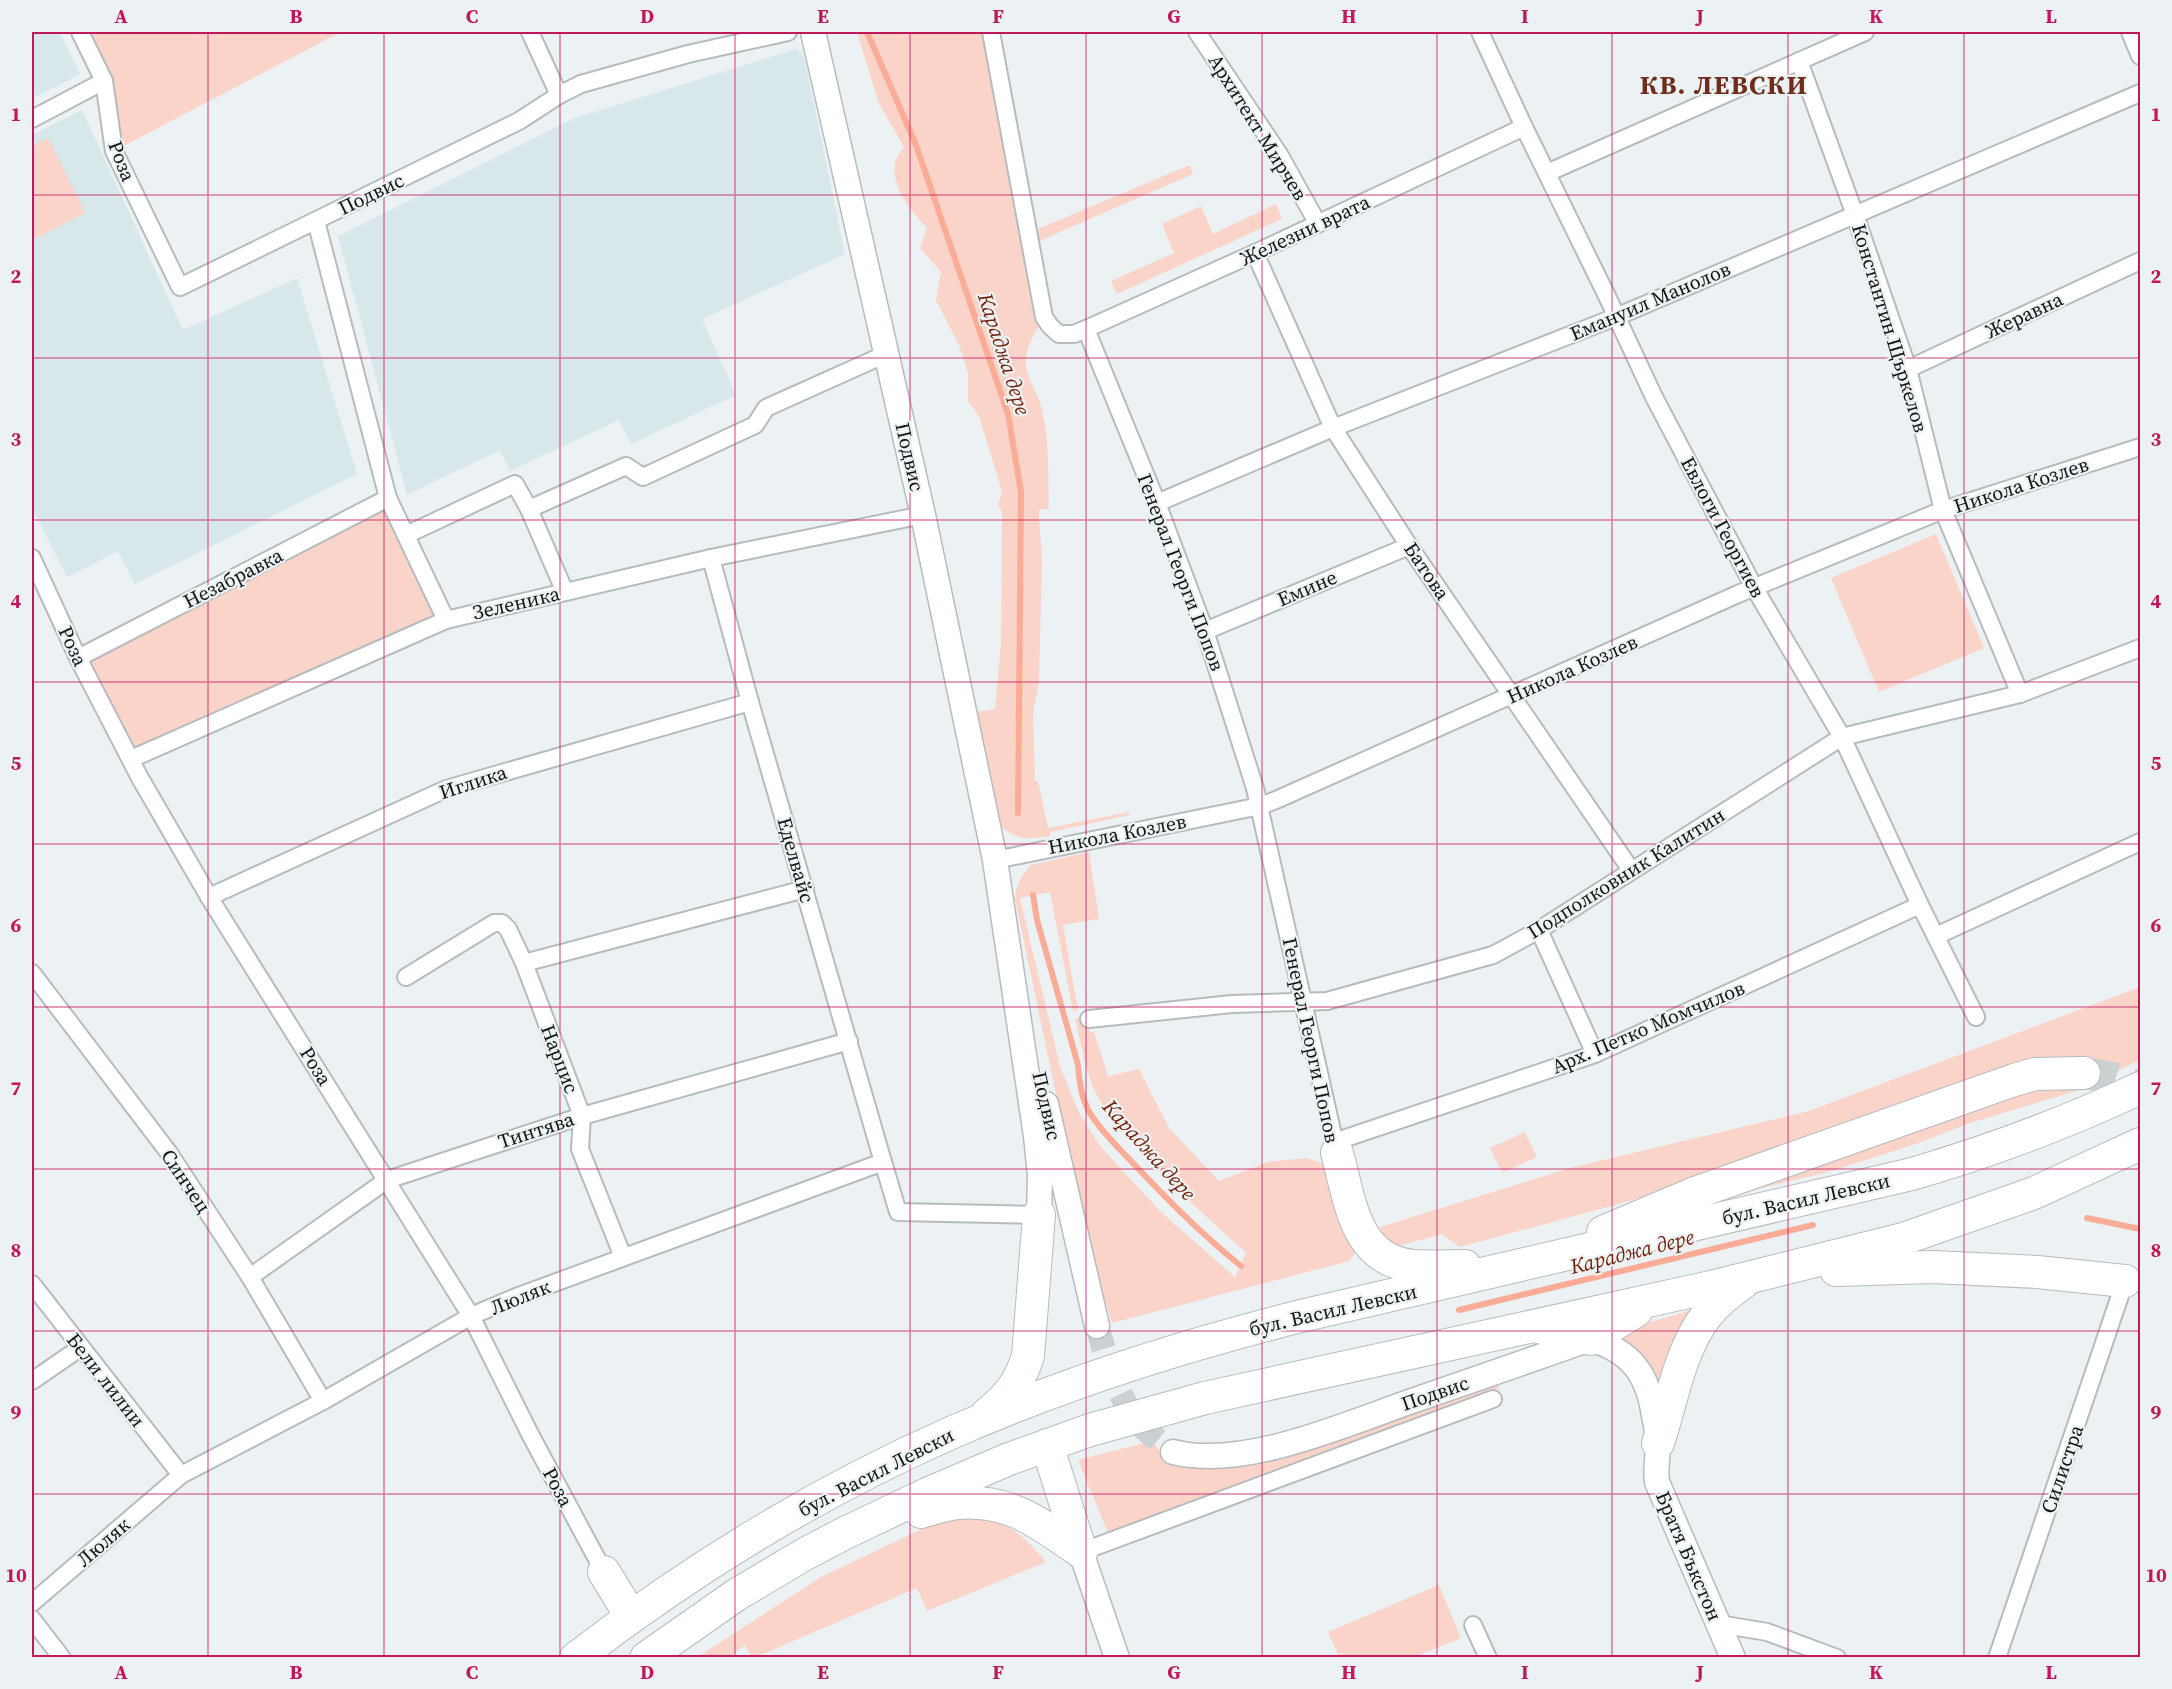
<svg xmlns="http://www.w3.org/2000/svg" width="2172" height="1689" font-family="'Source Serif 4',serif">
	<rect width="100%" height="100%" fill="#ecf2f3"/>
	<g fill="#d8e7ea">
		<polygon points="32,32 60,32 80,74 32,99"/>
		<polygon points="796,49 804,56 845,254 702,319 736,395 631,444 619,420 510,471 500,450 407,495 338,236 572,119"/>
		<polygon points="82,110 183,330 297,278 357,474 135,584 118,551 67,577 32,508 32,135"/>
	</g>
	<g fill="#fad3c9">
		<polygon points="80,32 341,32 114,151 104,81"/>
		<path d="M857,32H991L1044,317C1036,331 1025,347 1026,364C1026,377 1036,390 1040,403C1050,436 1048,475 1049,509H1040L1039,513L1042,561L1039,681L1033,713L1035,781H1038L1048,828L1129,812L1130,815L1050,832V836C1029,840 1014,840 998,823L976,712L995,709L1001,643L1002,512L998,505L1002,491L979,416L968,401V373L959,345L936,300L941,272L920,248L927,228C912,212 891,188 895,164C895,159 901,152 904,147L879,104Z"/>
		<polygon points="48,138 85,213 32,240 32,146"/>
		<polygon points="1190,165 1193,174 1037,242 1035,230"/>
		<polygon points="1276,204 1282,219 1117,294 1111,281 1174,253 1162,224 1201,206 1213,234"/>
		<polygon points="388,498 446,620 131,759 78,658"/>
		<polygon points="1936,534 1984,648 1879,692 1831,578"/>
		<path d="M1089,852L1099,919L1063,925L1078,1010L1073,1011L1050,892L1020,898L1060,1066L1079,1113L1101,1147L1161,1212L1235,1277L1246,1253L1177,1190L1110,1118L1093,1088L1085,1063L1075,1019L1086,1017L1090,1032H1094L1108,1076L1139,1069L1169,1128L1219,1181L1268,1162L1307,1158L1326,1165L1357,1251L1349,1261L1112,1323L1106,1303H1100L1015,899C1016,884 1022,876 1031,865Z"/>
		<polygon points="2140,987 2140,1060 2076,1091 1967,1124 1916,1144 1828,1172 1708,1201 2086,1064 1659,1193 1460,1247 1442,1234 1398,1246 1384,1237 1380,1227 1570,1168 1809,1111"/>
		<polygon points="1525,1132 1537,1157 1502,1173 1490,1148"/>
		<polygon points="1688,1311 1693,1315 1663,1414 1608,1335"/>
		<polygon points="1495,1383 1499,1388 1108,1533 1078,1460 1152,1441 1168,1463 1197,1467"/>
		<path d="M966,1517C1008,1523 1018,1529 1046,1562L927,1611L917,1588L756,1657H751L745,1645L729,1657L696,1658L821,1577L930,1525L947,1519Z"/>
		<polygon points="1439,1585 1461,1638 1414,1657 1339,1657 1328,1632"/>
	</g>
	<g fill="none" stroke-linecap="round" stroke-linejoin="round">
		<g stroke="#faac97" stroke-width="6">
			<polyline points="867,32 916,145 1008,414 1021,492 1018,813"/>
			<path d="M1033,895L1037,920L1078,1065C1079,1081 1081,1096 1088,1110C1098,1128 1116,1145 1130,1160C1165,1197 1201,1234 1241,1266"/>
			<polyline points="2087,1218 2140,1229"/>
			<polyline points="1459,1310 1813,1225"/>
		</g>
		<path stroke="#cbd1d2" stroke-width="24" stroke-dasharray="24 12" stroke-linecap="butt" d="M1097,1326C1107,1360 1117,1398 1141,1425C1150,1435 1162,1443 1173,1452"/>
		<polyline stroke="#cbd1d2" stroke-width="32" stroke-dasharray="32 16" stroke-linecap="butt" points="2084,1073 2113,1078 2140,1087"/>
		<g stroke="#b6bcbd" stroke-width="20">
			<g id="street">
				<polyline points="80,32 104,81 114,151 180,287 519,121 559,95"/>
				<polyline points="530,32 559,95 581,84 688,54 788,32"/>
				<polyline points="991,32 1044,317 1050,326 1059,334 1074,334 1086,329 1157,503 1205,631 1255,788 1337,1153"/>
				<polyline points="1197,32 1279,154 1318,224"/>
				<polyline points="1480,32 1524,127 1606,294 1654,397 1755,589 1842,737 1920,905 1976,1017"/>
				<polyline points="2130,32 2140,56"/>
				<polyline points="1799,61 1855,215 1908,369 1943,510 2020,694"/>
				<polyline points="32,119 104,81"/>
				<polyline points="1547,173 1865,32"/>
				<polyline points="316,221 388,498 446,620"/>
				<polyline points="1255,253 1333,428 1409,546 1631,870"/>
				<polyline points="1086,329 1255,253 1524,127"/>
				<polyline points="1908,369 2140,261"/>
				<polyline points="1157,503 1333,428 1616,317 2140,93"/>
				<polyline points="529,509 565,592"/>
				<polyline points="406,535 515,484 529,509 626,466 643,477 755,425 766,408 886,354"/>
				<polyline points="32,558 78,658 140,778 209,897 471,1316 531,1436 604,1572"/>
				<polyline points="711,558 750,702 883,1162"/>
				<polyline points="1205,631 1409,546"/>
				<polyline points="78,658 388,498"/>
				<polyline points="131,759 446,620 711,558 923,515"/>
				<polyline points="995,860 1260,806 1276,800 1738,594 1943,510 2140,447"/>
				<polyline points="209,897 446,789 750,702"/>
				<polyline points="1539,930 1595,1054"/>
				<polyline points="1936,936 2140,842"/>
				<polyline points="524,963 805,889"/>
				<polyline points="32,973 169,1153 250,1277 323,1401"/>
				<polyline points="406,977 494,923 502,923 508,929 524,963 582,1116 580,1149 623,1257"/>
				<polyline points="1089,1019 1232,1004 1327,1001 1493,955 1539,930 1842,737 2020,694 2140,648"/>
				<polyline points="1334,1142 1595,1054 1920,905"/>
				<polyline points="250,1277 387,1180 582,1116 849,1041"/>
				<polyline points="32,1284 181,1475"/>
				<polyline points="32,1381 80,1348"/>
				<polyline points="1081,1552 1493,1399"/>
				<polyline points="32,1603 181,1475 323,1401 471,1316 516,1297 883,1162 898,1212 1039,1215"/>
				<polyline points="32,1619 62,1658"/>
				<polyline points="1719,1624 1767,1632 1837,1658"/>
				<polyline points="1473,1625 1488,1658"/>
				<polyline points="1997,1658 2125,1281 2140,1283"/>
			</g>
		</g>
		<g stroke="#b6bcbd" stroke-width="27">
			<g id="secondary">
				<polyline points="813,32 923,515 995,860 1036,1136 1040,1175 1039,1215"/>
				<polyline points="1046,1104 1097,1326"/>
				<path d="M1173,1452C1243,1470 1346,1424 1412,1401C1472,1380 1531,1360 1590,1339C1631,1351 1648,1374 1654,1416C1656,1425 1658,1435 1658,1444C1658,1457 1655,1469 1657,1482L1733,1658"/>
				<polyline points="1081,1552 1117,1658"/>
			</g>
		</g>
		<g stroke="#b6bcbd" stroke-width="34">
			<g id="highway">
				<path d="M1337,1153C1350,1199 1354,1261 1414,1266C1431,1267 1448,1266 1465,1266"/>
				<polyline points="1603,1232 1695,1193 2014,1080 2035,1074 2084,1073"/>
				<polyline points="1836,1270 1933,1267 2037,1272 2125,1281"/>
				<polyline points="1542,1328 1590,1339 1636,1311"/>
				<path d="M987,1414C1009,1396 1019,1384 1028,1356L1039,1215"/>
				<path d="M1658,1443C1672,1401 1679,1352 1706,1316C1716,1303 1731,1291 1744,1282"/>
				<polyline points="1047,1445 1081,1552"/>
				<path d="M921,1512C933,1509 946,1504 958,1503C1010,1499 1041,1524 1081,1552"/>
				<polyline points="604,1572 631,1616"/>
				<path d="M576,1658C692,1569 819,1491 953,1432C1065,1383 1182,1346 1301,1316L1912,1174C1990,1151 2066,1123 2140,1088"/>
				<polyline points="646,1658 736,1595 805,1554 845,1533 927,1494 1009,1459 1090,1430 1205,1398 1711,1287 1903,1239 2034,1193 2140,1144"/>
			</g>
		</g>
		<use href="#street" stroke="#fff" stroke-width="16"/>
		<use href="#secondary" stroke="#fff" stroke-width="24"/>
		<use href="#highway" stroke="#fff" stroke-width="32"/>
	</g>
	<path fill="none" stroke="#c2185b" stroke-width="1.5" stroke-opacity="0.55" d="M208,32V1658M384,32V1658M560,32V1658M735,32V1658M910,32V1658M1086,32V1658M1262,32V1658M1437,32V1658M1612,32V1658M1788,32V1658M1964,32V1658M32,195H2140M32,358H2140M32,520H2140M32,682H2140M32,844H2140M32,1007H2140M32,1169H2140M32,1331H2140M32,1494H2140"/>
	<g text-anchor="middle" stroke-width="4.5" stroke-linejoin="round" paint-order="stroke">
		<g font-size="20" fill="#131515" stroke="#ecf2f3">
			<text transform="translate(1258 127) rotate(58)" y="7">Архитект Мирчев</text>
			<text transform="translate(122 161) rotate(69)" y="7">Роза</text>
			<text transform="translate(371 194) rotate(-26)" y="7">Подвис</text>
			<text transform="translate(1305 230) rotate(-25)" y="7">Железни врата</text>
			<text transform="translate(1650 301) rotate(-23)" y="7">Емануил Манолов</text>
			<text transform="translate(2024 315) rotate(-25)" y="7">Жеравна</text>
			<text transform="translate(1890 328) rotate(73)" y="7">Константин Щъркелов</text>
			<text transform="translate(910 457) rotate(77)" y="7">Подвис</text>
			<text transform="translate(2021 485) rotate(-18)" y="7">Никола Козлев</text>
			<text transform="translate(1723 527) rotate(62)" y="7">Евлоги Георгиев</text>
			<text transform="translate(1427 571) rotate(56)" y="7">Батова</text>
			<text transform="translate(1181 572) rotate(69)" y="7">Генерал Георги Попов</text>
			<text transform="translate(233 578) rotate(-27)" y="7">Незабравка</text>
			<text transform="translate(1307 588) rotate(-23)" y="7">Емине</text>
			<text transform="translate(516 603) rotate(-13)" y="7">Зеленика</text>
			<text transform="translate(73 646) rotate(65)" y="7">Роза</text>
			<text transform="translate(1572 669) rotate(-24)" y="7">Никола Козлев</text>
			<text transform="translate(473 782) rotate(-18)" y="7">Иглика</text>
			<text transform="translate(1117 834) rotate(-11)" y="7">Никола Козлев</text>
			<text transform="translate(796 860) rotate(74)" y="7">Еделвайс</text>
			<text transform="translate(1626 873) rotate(-32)" y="7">Подполковник Калитин</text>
			<text transform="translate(1648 1027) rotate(-23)" y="7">Арх. Петко Момчилов</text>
			<text transform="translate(1311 1040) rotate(78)" y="7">Генерал Георги Попов</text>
			<text transform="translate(560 1059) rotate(69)" y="7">Нарцис</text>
			<text transform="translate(316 1066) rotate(58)" y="7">Роза</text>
			<text transform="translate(1047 1106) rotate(77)" y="7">Подвис</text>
			<text transform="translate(536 1130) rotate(-18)" y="7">Тинтява</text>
			<text transform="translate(186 1181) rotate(56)" y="7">Синчец</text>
			<text transform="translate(1806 1199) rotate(-13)" y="7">бул. Васил Левски</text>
			<text transform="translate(520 1297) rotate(-22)" y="7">Люляк</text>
			<text transform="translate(1333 1310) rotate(-13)" y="7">бул. Васил Левски</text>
			<text transform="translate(106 1380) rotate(52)" y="7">Бели лилии</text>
			<text transform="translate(1435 1393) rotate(-19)" y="7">Подвис</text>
			<text transform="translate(2062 1469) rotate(-71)" y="7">Силистра</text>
			<text transform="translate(876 1472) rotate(-27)" y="7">бул. Васил Левски</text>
			<text transform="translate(558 1487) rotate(62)" y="7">Роза</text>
			<text transform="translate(103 1542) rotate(-41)" y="7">Люляк</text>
			<text transform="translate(1689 1556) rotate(67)" y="7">Братя Бъкстон</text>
		</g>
		<g font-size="21" font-style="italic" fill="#742109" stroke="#ecf2f3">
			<text transform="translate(1004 354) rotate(72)" y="7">Караджа дере</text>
			<text transform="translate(1149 1150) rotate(48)" y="7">Караджа дере</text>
			<text transform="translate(1632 1252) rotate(-14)" y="7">Караджа дере</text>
		</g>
		<g font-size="26" font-weight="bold" letter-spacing="1.5" fill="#6f2c1a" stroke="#ecf2f3">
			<text x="1724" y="94">КВ. ЛЕВСКИ</text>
		</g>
	</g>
	<rect width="2172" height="1689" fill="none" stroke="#ecf2f3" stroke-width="66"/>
	<rect x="33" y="33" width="2106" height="1623" fill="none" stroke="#c2185b" stroke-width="2"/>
	<g font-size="20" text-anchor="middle" font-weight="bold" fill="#c2185b">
		<text x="121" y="23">A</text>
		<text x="296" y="23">B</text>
		<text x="472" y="23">C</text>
		<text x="647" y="23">D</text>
		<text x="823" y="23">E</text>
		<text x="998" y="23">F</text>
		<text x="1174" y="23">G</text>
		<text x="1349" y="23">H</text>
		<text x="1525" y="23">I</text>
		<text x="1700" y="23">J</text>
		<text x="1876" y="23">K</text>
		<text x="2051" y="23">L</text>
		<text x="16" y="121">1</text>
		<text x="2156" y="121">1</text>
		<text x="16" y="283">2</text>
		<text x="2156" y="283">2</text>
		<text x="16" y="446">3</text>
		<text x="2156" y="446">3</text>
		<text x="16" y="608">4</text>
		<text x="2156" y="608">4</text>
		<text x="16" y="770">5</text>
		<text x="2156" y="770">5</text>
		<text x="16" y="932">6</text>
		<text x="2156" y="932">6</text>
		<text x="16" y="1095">7</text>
		<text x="2156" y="1095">7</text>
		<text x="16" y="1257">8</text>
		<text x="2156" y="1257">8</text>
		<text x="16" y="1419">9</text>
		<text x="2156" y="1419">9</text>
		<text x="16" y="1582">10</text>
		<text x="2156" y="1582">10</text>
		<text x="121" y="1679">A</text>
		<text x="296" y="1679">B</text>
		<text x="472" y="1679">C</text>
		<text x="647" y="1679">D</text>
		<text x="823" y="1679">E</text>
		<text x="998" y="1679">F</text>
		<text x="1174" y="1679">G</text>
		<text x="1349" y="1679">H</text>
		<text x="1525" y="1679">I</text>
		<text x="1700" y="1679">J</text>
		<text x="1876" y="1679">K</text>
		<text x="2051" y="1679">L</text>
	</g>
</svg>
